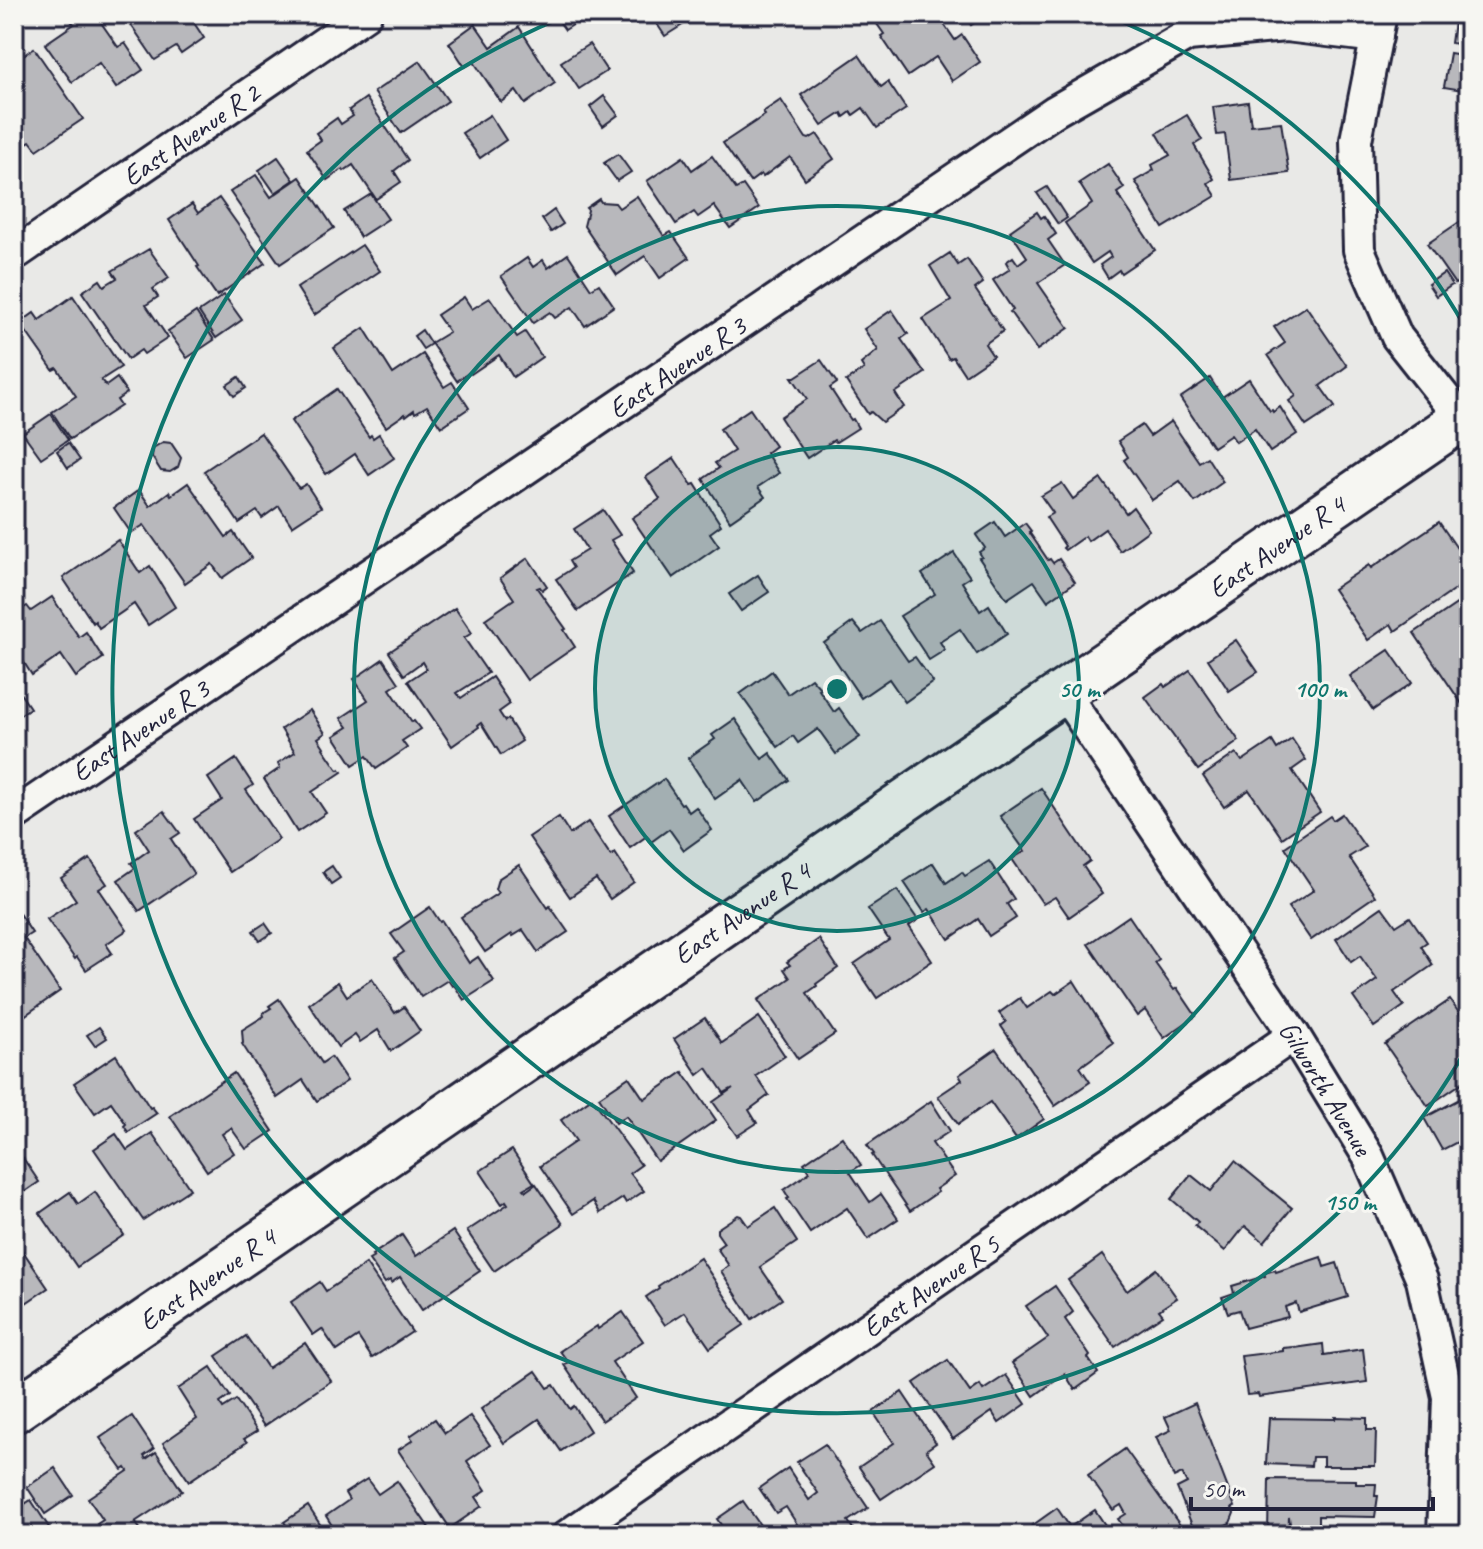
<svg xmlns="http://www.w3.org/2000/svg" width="1483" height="1549" font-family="Caveat,sans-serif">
	<rect width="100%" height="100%" fill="#e9e9e7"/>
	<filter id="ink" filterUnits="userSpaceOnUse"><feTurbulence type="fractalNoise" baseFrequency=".0125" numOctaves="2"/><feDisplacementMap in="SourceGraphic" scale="16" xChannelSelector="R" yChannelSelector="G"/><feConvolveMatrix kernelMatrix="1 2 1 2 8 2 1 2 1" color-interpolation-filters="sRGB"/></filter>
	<g filter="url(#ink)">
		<g fill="#b8b8bc" stroke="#22223b" stroke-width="2">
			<polygon points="79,14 95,14 118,47 125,43 143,70 116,88 99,63 72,82 45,44 74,24 70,20"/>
			<polygon points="134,14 188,14 204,38 181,54 176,47 155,60 127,19"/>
			<polygon points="554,14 590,14 565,30"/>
			<polygon points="647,14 685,14 689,21 665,36 655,21 653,23"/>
			<polygon points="870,14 937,14 955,40 962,35 980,62 952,81 936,57 908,76 881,36 884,34"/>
			<polygon points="963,14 995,14 996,16 992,20 987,14 971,25"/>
			<polygon points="1013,14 1035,14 1020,24"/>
			<polygon points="1455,14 1469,14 1469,46 1451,43"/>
			<polygon points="475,24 491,47 519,27 555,83 525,104 516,91 501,102 474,62 465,67 449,43"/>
			<polygon points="589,44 607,71 579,89 561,62"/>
			<polygon points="34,48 83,119 37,150 30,141 17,150 14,146 14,96 20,92 16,86 18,84 14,79 14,62"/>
			<polygon points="1450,53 1469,56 1469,126 1463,125 1469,91 1444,87"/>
			<polygon points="859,55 881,87 888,82 906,109 877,128 863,108 853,115 851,112 844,117 842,113 822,126 801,95"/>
			<polygon points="420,61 448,101 401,133 374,92"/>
			<polygon points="604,96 618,115 603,126 590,107"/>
			<polygon points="366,98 408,160 394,171 401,182 376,199 353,165 344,171 343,169 327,180 307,150 321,140 316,133 337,118 341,124 353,116 349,110"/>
			<polygon points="781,100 806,138 809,139 817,134 834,159 805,179 790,157 763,177 761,174 750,182 723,143 765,115 763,112"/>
			<polygon points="1248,102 1251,125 1281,122 1289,173 1231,180 1225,134 1217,135 1213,107"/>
			<polygon points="490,115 506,140 480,158 462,133"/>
			<polygon points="1187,115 1202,140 1194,145 1214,179 1208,183 1216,196 1163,228 1135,181 1154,170 1152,165 1170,155 1157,133"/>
			<polygon points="618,154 631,172 617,181 604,163"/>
			<polygon points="712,156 736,189 743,185 759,208 730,228 714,206 698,217 694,212 676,224 647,181 683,157 692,170"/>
			<polygon points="278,157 294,180 275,193 259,170"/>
			<polygon points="1108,164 1124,188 1117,193 1155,250 1121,273 1119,270 1108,278 1100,265 1111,257 1108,252 1092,263 1065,223 1092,204 1079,183"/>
			<polygon points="256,175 271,197 300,177 334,228 280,264 230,192"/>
			<polygon points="1047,187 1067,218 1058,224 1037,193"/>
			<polygon points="371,194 388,219 360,237 344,211"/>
			<polygon points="637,196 664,236 671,232 689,258 660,278 645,256 617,275 584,226 588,210 586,208 599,199 601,202 615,203 619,208"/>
			<polygon points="219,198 265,263 217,296 197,267 199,266 169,220 192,204 198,213"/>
			<polygon points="554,210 563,224 551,232 542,219"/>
			<polygon points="1037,212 1041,218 1044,216 1056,234 1048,240 1065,265 1038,283 1069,328 1037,350 1010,312 1013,310 993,280 1010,269 1006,262 1013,257 1018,264 1027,257 1010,231"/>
			<polygon points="1468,216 1469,274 1455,284 1427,244"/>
			<polygon points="362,245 380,271 314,315 297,288"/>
			<polygon points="149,249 169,278 153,289 158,297 146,305 168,338 144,354 141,350 128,359 82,292 100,280 104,286 117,278 112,271"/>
			<polygon points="950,253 958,265 967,259 983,283 975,289 1003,331 985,344 993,356 965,375 953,357 949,359 923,319 951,301 930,266"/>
			<polygon points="568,254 591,289 599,284 614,306 585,326 572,307 555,318 550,312 533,323 501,276 527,258 533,267 543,260 548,268"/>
			<polygon points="1444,273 1452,285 1436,296 1428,284"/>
			<polygon points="224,295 242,320 216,338 199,312"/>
			<polygon points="73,296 121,367 101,380 106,386 117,378 127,393 117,400 121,406 70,439 52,412 76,396 57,368 53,370 20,323 34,313 39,320"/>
			<polygon points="464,297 472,309 490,298 517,337 525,332 542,357 513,377 499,355 471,374 470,372 457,381 431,343 449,332 437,315"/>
			<polygon points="1306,306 1347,366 1320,386 1335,407 1306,426 1289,401 1296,396 1268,355 1285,343 1274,327"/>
			<polygon points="892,310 908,334 901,339 925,373 895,393 904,407 882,422 871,412 868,414 846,381 864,369 861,364 878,350 864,329"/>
			<polygon points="196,312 214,340 187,358 168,331"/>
			<polygon points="364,328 393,374 423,354 444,387 452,382 469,408 441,427 427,406 415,413 414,410 406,416 405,414 386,427 334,348"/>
			<polygon points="422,330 431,344 423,349 414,336"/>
			<polygon points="821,360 837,383 830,388 851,420 853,419 858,428 836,442 834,440 807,458 780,417 807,399 792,377 795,377"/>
			<polygon points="239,377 246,388 234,396 227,385"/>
			<polygon points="1210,378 1222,397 1249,379 1270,411 1272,410 1273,412 1280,407 1297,434 1270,452 1255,429 1236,442 1231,435 1213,447 1180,398"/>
			<polygon points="337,389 369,437 371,435 373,438 379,434 394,458 369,475 355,454 326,474 291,421"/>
			<polygon points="750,409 775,446 766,453 779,473 758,487 765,497 730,521 703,479 719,468 715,463 734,451 720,429"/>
			<polygon points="51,414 68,440 41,458 23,433"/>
			<polygon points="1171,421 1199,462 1207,457 1223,482 1195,502 1180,481 1152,500 1124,460 1128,457 1118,441 1142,425 1150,436"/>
			<polygon points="261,433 297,486 299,488 306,484 321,507 292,526 279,506 262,518 257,511 239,523 204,471"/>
			<polygon points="163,442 171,443 181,458 178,467 170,472 161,471 152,457 153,448"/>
			<polygon points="68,443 80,460 68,468 57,451"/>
			<polygon points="674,458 692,485 695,484 721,525 710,533 719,546 673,578 632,518 660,499 646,477"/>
			<polygon points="1101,479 1126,513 1133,507 1149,530 1120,551 1105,529 1088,541 1085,536 1065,550 1063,548 1065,546 1046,517 1053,513 1041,496 1062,483 1073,499"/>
			<polygon points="188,483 226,537 233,532 251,558 222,578 212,564 185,583 144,525 131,533 114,508 139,490 150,506 169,492 171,495"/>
			<polygon points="603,510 620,535 611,540 633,573 578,611 556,579 573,568 569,561 587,550 574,529"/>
			<polygon points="995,522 1005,537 1025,523 1031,531 1029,532 1048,560 1050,559 1053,563 1059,559 1075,582 1048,601 1034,581 1007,599 979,558 982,557 979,552 985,548 976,535"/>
			<polygon points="1439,522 1467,563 1463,565 1469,573 1469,580 1395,631 1391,624 1368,640 1333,589 1369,565 1371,568"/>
			<polygon points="118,540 140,573 150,566 175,607 148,625 134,604 99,628 95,621 93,623 63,578"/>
			<polygon points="954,553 970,577 962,582 980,611 989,605 1007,634 977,654 960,629 940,642 945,650 929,660 900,616 935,594 922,574"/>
			<polygon points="528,558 547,586 542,590 540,587 537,588 566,629 564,630 575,647 527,680 485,619 514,599 500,578"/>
			<polygon points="758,575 769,592 741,611 729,594"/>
			<polygon points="52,597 79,637 86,632 103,658 76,677 61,655 32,675 14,647 14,614 27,606 31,611"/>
			<polygon points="1464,599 1469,607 1469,699 1462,704 1414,633"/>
			<polygon points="455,608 472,633 464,638 488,673 457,693 461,698 492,677 510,704 499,712 505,721 508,719 522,741 501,755 481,723 478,725 479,727 452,746 408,681 426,669 422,662 404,675 389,652"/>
			<polygon points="880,621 908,661 915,657 933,682 905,702 889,679 861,698 824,643 853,622 862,633"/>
			<polygon points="1236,640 1258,672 1229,691 1208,659"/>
			<polygon points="1389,650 1412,683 1373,710 1350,676"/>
			<polygon points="383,659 399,683 390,689 412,722 414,721 420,729 402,741 407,748 376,769 367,756 353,765 334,736 348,727 341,718 368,700 354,679"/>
			<polygon points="1190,670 1239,741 1198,770 1145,697 1163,684 1165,687"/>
			<polygon points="772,671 788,694 811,678 821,689 819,690 834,712 839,708 860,737 836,754 818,729 798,743 793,736 778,747 740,694"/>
			<polygon points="14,684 30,708 14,719"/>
			<polygon points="310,710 325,733 318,738 324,747 323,748 338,770 340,769 342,772 312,792 326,813 297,832 264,779 280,768 278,763 295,752 281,729"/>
			<polygon points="735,719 762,759 770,753 789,780 757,802 742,780 715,799 688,758 715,739 712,735"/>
			<polygon points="1292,739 1306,760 1292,770 1320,812 1282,838 1249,790 1224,807 1203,776 1236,753 1242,761 1272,741 1277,749"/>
			<polygon points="236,759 253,785 246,790 279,839 230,872 194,819 222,800 208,778"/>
			<polygon points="664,779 681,804 683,803 689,812 696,807 712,830 684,850 669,829 651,842 647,836 630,848 609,816"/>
			<polygon points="1041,788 1090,861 1083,866 1102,894 1069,917 1055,897 1043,904 1012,859 1025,851 1000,816"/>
			<polygon points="164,811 180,833 171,839 194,874 139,911 118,880 135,868 131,863 149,850 136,830"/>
			<polygon points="1342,814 1365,847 1349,857 1375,896 1311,940 1288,907 1314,890 1285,847 1330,816 1333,820"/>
			<polygon points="559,817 570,834 588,822 611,856 615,853 634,882 610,899 596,879 570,897 529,837"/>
			<polygon points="90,859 107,884 99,889 127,930 106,944 112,953 86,970 77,957 75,959 47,919 76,900 61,878"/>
			<polygon points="989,861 1014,899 1007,904 1016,918 989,936 978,919 949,939 929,909 924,912 904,882 933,863 946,883 962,872 965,876"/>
			<polygon points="519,865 548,908 550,906 568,932 538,952 523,930 513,936 512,934 485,952 461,917 498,893 495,889 498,879"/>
			<polygon points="332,866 340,878 331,884 323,872"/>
			<polygon points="897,890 918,920 909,926 932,961 877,998 854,964 889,940 868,909"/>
			<polygon points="430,907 440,922 442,921 469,963 478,957 494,981 464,1000 454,985 452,986 448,980 421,997 395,958 404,952 391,934"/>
			<polygon points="1382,907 1396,926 1410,917 1427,942 1421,946 1433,965 1394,992 1404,1006 1374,1027 1353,997 1377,980 1360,956 1351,962 1336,939"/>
			<polygon points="16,909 32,933 24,938 60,991 14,1023 14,911"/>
			<polygon points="1129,916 1159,960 1155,963 1174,990 1177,988 1196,1016 1164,1038 1145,1010 1137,1016 1088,944"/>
			<polygon points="265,923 272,933 260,941 253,931"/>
			<polygon points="819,939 838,968 816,984 817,986 807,993 835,1034 798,1059 758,1000 790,978 784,969 790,965 787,962"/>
			<polygon points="372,979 395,1013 404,1007 420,1031 391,1051 378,1030 360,1042 355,1035 338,1047 309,1004 338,982 347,996"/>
			<polygon points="1074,981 1113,1043 1080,1067 1090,1082 1055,1106 1001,1026 1006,1022 999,1013 1020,998 1027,1008 1052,991 1055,994"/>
			<polygon points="279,999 322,1063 331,1057 347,1081 317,1101 303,1080 277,1098 242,1044 243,1043 242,1030 264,1016 263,1013 271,1008 269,1006"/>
			<polygon points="1450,1000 1469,1027 1469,1078 1428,1106 1385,1044"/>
			<polygon points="759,1017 785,1056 756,1076 769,1095 749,1110 757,1123 737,1136 713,1102 733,1088 724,1093 707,1068 698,1075 674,1039 705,1018 722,1043"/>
			<polygon points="99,1027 107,1038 95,1046 87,1035"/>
			<polygon points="996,1049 1044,1119 1016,1139 990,1102 958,1124 938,1096 962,1080 959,1075"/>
			<polygon points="116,1055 150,1108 152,1107 157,1113 128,1132 124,1126 126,1124 111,1102 95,1113 74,1083"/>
			<polygon points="683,1072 716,1120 657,1161 626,1116 616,1123 599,1097 629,1077 644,1099"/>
			<polygon points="234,1073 273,1131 246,1149 231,1128 222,1134 234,1153 207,1171 170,1116"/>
			<polygon points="1469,1094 1469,1136 1442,1150 1424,1118"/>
			<polygon points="592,1098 641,1165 630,1173 644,1191 626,1203 623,1198 600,1213 593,1201 573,1214 540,1166 576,1141 561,1120"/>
			<polygon points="931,1101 950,1131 932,1143 955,1176 936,1189 938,1192 910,1211 872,1155 874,1154 867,1145"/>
			<polygon points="152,1133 190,1189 143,1220 94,1149 116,1134 127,1150"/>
			<polygon points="842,1137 861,1165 850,1172 870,1202 881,1194 898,1219 868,1239 847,1208 810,1233 787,1199 789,1198 784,1190 810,1172 804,1163"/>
			<polygon points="512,1150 534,1183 524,1189 526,1191 536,1184 563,1224 494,1271 467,1231 508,1204 506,1201 502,1204 480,1171"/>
			<polygon points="21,1155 39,1182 14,1199 14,1160"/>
			<polygon points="1235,1161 1292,1208 1264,1242 1245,1226 1225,1251 1195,1226 1198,1222 1171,1199 1191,1175 1211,1191"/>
			<polygon points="70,1192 78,1204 95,1192 124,1235 77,1267 40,1213"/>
			<polygon points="775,1208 797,1242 760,1267 782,1299 752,1319 721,1271 729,1266 717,1248 724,1243 717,1233 717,1229 738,1215 741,1216 748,1226"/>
			<polygon points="453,1231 480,1271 422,1310 400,1277 391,1283 390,1280 385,1283 369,1260 374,1257 372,1255 402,1235 416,1256"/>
			<polygon points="14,1238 48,1288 14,1311"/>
			<polygon points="1102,1255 1127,1291 1156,1269 1177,1298 1159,1310 1163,1315 1115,1347 1068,1280"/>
			<polygon points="1321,1257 1324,1267 1337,1263 1348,1297 1299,1312 1296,1303 1285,1307 1288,1317 1245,1328 1239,1310 1228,1313 1222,1297 1234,1293 1232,1286 1265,1276 1264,1273 1275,1270 1276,1272"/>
			<polygon points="700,1258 744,1325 710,1348 685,1312 665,1325 646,1297 659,1288 658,1286"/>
			<polygon points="366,1264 412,1332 372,1358 358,1337 337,1351 322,1329 313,1335 291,1302 320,1282 326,1291"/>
			<polygon points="1055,1286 1073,1312 1065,1319 1090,1356 1088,1358 1098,1373 1075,1390 1065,1374 1034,1396 1012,1363 1048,1338 1026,1306"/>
			<polygon points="623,1312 643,1341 612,1362 636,1398 602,1421 564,1365 568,1362 560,1351 597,1326 598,1329"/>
			<polygon points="246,1336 268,1368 305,1343 331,1381 264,1426 216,1356"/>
			<polygon points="1323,1344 1324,1355 1363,1349 1367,1382 1259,1397 1258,1394 1247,1395 1241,1356 1283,1351 1283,1348 1294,1347 1295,1348"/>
			<polygon points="948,1360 970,1392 980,1385 983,1390 1006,1375 1026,1404 999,1423 992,1412 953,1439 914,1383"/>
			<polygon points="211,1367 230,1396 220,1403 223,1408 236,1400 257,1431 244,1439 247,1442 189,1481 163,1443 197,1419 178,1389"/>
			<polygon points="536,1371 548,1388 554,1385 570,1409 574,1406 590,1431 561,1451 539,1419 504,1443 481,1409"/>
			<polygon points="902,1392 936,1443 926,1450 935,1463 881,1499 859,1467 894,1443 873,1412"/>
			<polygon points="1195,1403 1235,1507 1232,1508 1234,1513 1230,1523 1204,1535 1196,1535 1177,1488 1187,1483 1182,1474 1174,1478 1156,1437 1171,1430 1165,1417"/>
			<polygon points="132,1416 154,1449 144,1456 146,1459 156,1452 182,1491 135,1522 141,1530 133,1535 105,1535 97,1524 103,1520 88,1498 128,1471 126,1468 123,1470 100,1438"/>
			<polygon points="470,1416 490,1445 467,1461 486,1490 476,1497 482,1506 450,1528 398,1450 413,1440 410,1436 435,1419 445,1433"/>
			<polygon points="1335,1417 1367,1418 1367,1430 1376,1430 1375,1466 1323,1466 1323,1457 1312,1457 1311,1466 1266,1464 1269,1418 1335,1419"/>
			<polygon points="825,1444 868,1508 848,1521 857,1535 804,1535 786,1507 776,1513 759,1488 788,1468 809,1500 818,1493 797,1462"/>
			<polygon points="1125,1449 1182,1528 1172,1535 1126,1535 1128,1533 1118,1519 1126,1514 1121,1505 1113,1510 1088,1475"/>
			<polygon points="55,1468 73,1495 45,1514 27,1487"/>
			<polygon points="367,1479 378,1494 397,1481 434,1535 368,1535 366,1532 361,1535 338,1535 326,1516 349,1500 345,1493"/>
			<polygon points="1269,1479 1356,1480 1356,1484 1376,1484 1375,1496 1378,1496 1375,1517 1318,1516 1318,1525 1290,1524 1289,1517 1288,1535 1268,1534"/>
			<polygon points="31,1500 54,1535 14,1535 14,1511"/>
			<polygon points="743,1501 760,1525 752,1530 756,1535 728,1535 717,1519"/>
			<polygon points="308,1506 327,1535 286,1535 291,1532 284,1522"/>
			<polygon points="1057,1508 1070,1527 1095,1510 1111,1534 1029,1535 1026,1530"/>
		</g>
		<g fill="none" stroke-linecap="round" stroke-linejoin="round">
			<g stroke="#22223b" stroke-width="36">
				<g id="street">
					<polyline points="1381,14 1356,140 1359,250 1397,337 1469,428"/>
					<path id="s1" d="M14,255L366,14"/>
					<path id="s2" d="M1064,693L1294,1035L1368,1156L1422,1280L1448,1397L1443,1535"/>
					<path id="s3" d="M14,815L1055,111L1188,35L1286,26L1377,37"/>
					<path id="s4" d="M568,1535L1294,1035"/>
				</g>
			</g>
			<g stroke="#22223b" stroke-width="48">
				<g id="secondary">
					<path id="s5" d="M14,1411L1469,414"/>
				</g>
			</g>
			<use href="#street" stroke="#f6f6f2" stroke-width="30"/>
			<use href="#secondary" stroke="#f6f6f2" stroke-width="42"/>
		</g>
	</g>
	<circle cx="837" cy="689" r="242" fill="#0f766e" fill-opacity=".12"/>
	<g fill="none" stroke="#0f766e" stroke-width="4">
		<circle cx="837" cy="689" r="242"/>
		<circle cx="837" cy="689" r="483"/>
		<path d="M1468 1046A725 725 0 1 1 571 14M1103 14A725 725 0 0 1 1468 332"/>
	</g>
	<g text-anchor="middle" stroke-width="6" stroke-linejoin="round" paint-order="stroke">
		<g font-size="28" fill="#22223b" stroke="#f6f6f2">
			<text dy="10" stroke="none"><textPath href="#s1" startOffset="214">East Avenue R 2</textPath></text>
			<text dy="10" stroke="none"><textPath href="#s3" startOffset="800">East Avenue R 3</textPath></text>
			<text dy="10" stroke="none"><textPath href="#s5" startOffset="1530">East Avenue R 4</textPath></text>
			<text dy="10" stroke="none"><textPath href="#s3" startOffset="152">East Avenue R 3</textPath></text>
			<text dy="10" stroke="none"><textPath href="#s5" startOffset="882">East Avenue R 4</textPath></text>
			<text dy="10" stroke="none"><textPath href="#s2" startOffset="474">Gilworth Avenue</textPath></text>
			<text dy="10" stroke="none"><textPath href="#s5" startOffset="234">East Avenue R 4</textPath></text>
			<text dy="10" stroke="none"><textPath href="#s4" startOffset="440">East Avenue R 5</textPath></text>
		</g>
	</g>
	<circle cx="837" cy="689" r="12" fill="#0f766e" stroke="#f6f6f2" stroke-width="4"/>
	<g font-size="24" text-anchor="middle" font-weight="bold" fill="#0f766e" stroke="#f6f6f2" stroke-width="6" stroke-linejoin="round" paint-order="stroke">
		<text x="1079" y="697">50 m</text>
		<text x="1320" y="697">100 m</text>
		<text x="1350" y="1210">150 m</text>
	</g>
	<rect width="1483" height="1549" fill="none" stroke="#f6f6f2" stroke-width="48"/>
	<rect x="24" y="24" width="1435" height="1501" fill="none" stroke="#22223b" stroke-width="3" filter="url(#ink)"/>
	<path d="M1191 1497v12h242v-12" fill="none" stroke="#22223b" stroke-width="4"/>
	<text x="1203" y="1497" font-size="24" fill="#22223b" stroke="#f6f6f2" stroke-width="6" paint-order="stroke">50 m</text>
</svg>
